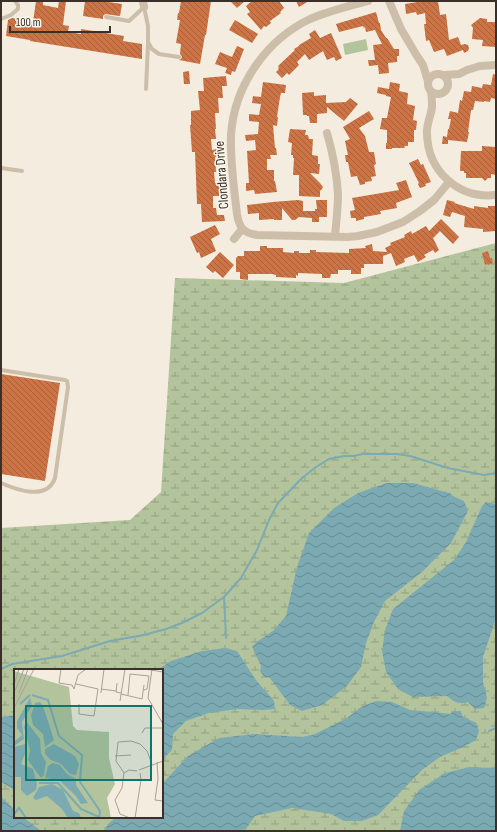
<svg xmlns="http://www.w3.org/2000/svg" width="497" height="832" font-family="'Sofia Sans Condensed',sans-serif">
	<defs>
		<pattern id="wetland-marsh" width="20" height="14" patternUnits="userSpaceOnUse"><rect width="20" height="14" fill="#b3c49d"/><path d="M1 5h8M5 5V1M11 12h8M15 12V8" fill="none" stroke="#93a080"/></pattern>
		<pattern id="water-waves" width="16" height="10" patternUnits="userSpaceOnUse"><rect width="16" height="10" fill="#7caab3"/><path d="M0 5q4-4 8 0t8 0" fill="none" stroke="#678b92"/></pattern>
		<pattern id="building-back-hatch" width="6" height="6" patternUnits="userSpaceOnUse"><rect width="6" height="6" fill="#cc7445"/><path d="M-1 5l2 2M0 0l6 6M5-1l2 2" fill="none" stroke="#a7603a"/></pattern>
	</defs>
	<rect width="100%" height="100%" fill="#f4ecde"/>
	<path fill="url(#wetland-marsh)" fill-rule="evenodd" d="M496,243V831H1V528L130,520L161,492L175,278L344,283ZM15,670H162V817H15Z"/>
	<polygon fill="#b3c49d" points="366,39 368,50 345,55 343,44"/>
	<g fill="url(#water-waves)">
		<polygon points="387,483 413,483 445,492 450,493 453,496 464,501 468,511 451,543 422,572 385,601 374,622 366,643 361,667 347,686 322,705 302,711 290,705 269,677 264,677 260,671 261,666 252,647 258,641 273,631 286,616 297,567 309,533 334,508 358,493"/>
		<path d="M486,502L496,504V618L483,657V682L487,698L484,708L475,709L468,702C459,705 454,702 447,696L413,697L398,689L386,672L382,651L385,630L393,609L454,560L466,542L482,506Z"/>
		<polygon points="225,648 237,651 256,680 274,701 275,709 262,710 238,709 209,713 186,721 173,734 172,750 162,760 162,670 157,670 171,661 202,651"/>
		<polygon points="376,701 392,702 410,710 433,712 450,714 454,711 461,711 462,716 476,723 479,731 476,740 461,748 440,757 422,770 378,815 362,821 344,821 331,814 292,808 255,816 246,829 240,831 104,831 108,824 116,817 162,817 162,784 188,756 219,738 254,734 302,737 315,734 347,718 361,707"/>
		<polygon points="15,715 15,790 1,782 1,717"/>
		<polygon points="469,767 496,768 496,831 400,831 404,811 419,790 445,773"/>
		<polygon points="1,795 3,799 15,810 15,817 23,817 41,831 1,831"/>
	</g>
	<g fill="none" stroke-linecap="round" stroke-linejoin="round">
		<g stroke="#7caab3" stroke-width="2">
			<polyline points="224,597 226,638"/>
			<polyline points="1,669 12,664 62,656 110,641 144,635 166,629 182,623 202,613 224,597 241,578 257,550 269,520 278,503 302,478 316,467 329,459 344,456 353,456 363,454 397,454 410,456 448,468 484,475 496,473"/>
			<polyline points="489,731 496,728"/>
		</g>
	</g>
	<g fill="url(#building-back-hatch)">
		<polygon points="36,1 43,1 43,5 58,8 59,1 66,1 63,25 69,26 68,32 81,34 81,29 124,36 123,41 142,44 142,59 30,41 30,40 6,36 8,20 12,18 33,22"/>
		<polygon points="85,1 101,1 122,4 120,16 105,14 103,16 103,19 83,16"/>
		<polygon points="181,1 211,1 206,35 205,35 200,64 179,60 181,59 182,57 181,55 180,54 181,44 176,43 180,20 177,20 178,13 179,13"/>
		<polygon points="230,1 245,1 237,8"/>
		<polygon points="252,1 279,1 284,8 280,12 281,13 270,21 271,23 266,27 264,26 261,30 247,14 250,12 246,6"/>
		<polygon points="296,1 309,1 299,7"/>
		<polygon points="424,1 438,1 440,15 446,14 449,40 458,37 461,45 465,44 468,45 469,48 468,51 464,53 463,50 447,56 444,49 434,52 429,40 426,41 424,24 426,24 425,13 417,15 416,12 406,14 405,4"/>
		<polygon points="376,12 379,23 380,23 381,30 386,38 387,38 394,49 399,49 399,56 397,56 397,62 388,63 389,73 379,74 378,65 369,66 368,60 375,60 373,45 382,44 375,30 366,32 365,27 364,28 363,26 339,32 336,24"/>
		<polygon points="480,18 487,19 487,22 496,22 496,47 482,46 483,40 472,39 473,28 471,25"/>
		<polygon points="235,20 258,34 252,43 229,30"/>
		<polygon points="315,30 320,38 331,33 342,58 336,61 334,57 327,60 323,51 309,60 305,54 297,62 299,65 289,75 287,73 282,78 276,72 279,69 278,68 279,67 278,66 295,50 294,49 299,46 299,45 311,38 309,34"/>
		<polygon points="237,46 244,49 235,72 232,71 231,75 225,73 227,68 215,64 220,52 232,57"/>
		<polygon points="189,71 190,84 184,84 183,72"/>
		<polygon points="493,74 496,75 496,99 491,98 490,102 484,101 484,102 475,101 473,110 471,110 468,132 469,132 467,142 448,140 448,144 442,144 443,136 447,137 448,129 449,129 451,119 448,119 450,111 458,113 460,100 462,101 464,91 471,92 472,86 482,88 483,84 491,85"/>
		<polygon points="226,76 227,86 222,86 223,98 218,98 219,113 215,113 216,129 215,129 216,139 211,139 212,150 218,149 219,156 215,157 216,172 214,172 215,183 221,183 221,189 219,189 219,196 213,196 213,208 216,208 217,215 224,215 225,221 202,222 201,204 197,204 195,152 192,152 190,125 191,125 191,111 200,110 198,91 204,91 203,78"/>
		<polygon points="263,82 286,85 285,93 281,93 280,97 277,117 278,117 277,126 273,125 275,148 276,148 277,155 270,155 271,159 267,159 267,170 274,170 274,181 275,181 277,192 255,194 254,190 246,191 246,183 249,183 247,151 256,150 255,140 246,141 245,135 258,134 259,122 249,121 249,114 259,115 261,104 252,103 253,96 261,97"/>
		<polygon points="390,82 400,84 399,91 408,93 407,104 415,106 413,120 417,121 416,130 414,130 414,142 408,142 408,146 404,146 405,148 392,148 392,149 386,149 386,143 387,143 387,130 380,129 382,118 387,118 391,97 386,96 386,95 377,93 378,87 389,89"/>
		<polygon points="314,92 314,96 326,95 326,103 346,102 350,98 358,104 344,121 327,107 327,113 317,114 317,123 310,123 309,116 307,116 307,115 303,115 302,93"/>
		<polygon points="369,111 374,119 359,128 365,136 369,152 374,152 376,164 374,165 376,176 371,177 372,181 365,182 365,184 360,185 357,176 351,177 348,162 346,162 345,155 348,155 345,141 350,139 343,127"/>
		<polygon points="290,129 306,130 305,135 308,135 309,139 313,139 312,155 318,156 318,164 320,164 319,174 310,173 320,183 323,187 322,189 320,191 320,197 299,196 299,175 293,175 294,158 293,158 293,155 291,155 292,143 288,142"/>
		<polygon points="482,146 496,147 496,175 491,174 491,178 488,178 485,181 482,178 466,178 466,173 464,173 464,171 460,171 461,151 482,151"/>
		<polygon points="418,159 421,165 423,164 431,182 425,184 426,186 420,188 418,184 419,183 409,163"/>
		<polygon points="406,180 412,197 396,203 397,208 380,211 381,214 364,217 364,219 356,221 356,218 351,218 350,211 355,210 352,198 399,190 396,183"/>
		<polygon points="316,200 327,200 327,217 319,217 319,222 312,222 312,218 299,217 295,220 292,220 282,208 282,220 274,220 274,219 259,220 259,213 248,214 247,205 273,202 298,200 303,201 303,211 315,211 315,209 317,209"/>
		<polygon points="447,200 455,202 454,203 474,209 474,206 488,208 488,206 496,206 496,231 483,232 483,229 464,227 465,216 452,212 450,217 443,215"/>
		<polygon points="441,219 459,237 453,244 440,231 433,238 439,250 435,253 433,250 424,255 426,257 418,262 414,255 404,259 405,262 396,266 391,253 383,256 383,264 364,264 364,268 361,268 361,274 351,274 351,270 338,270 338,274 331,274 330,278 322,278 322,274 298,273 298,276 296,275 296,278 276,277 276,275 272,274 248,274 248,280 240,279 240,272 236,272 236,258 238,256 244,256 244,251 260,251 260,246 267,246 267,248 283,248 283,252 294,253 294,251 299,251 299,253 310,253 310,250 316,250 316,252 349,253 349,249 366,248 365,246 372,244 373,251 387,252 385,248 391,245 390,243 405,237 404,235 411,231 412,234 426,226 429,231"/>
		<polygon points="215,225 220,234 211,239 216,251 201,258 199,252 197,253 190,237"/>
		<polygon points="488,251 490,258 492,258 493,263 488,265 487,264 485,265 482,253"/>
		<polygon points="220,252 234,265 223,278 215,271 213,273 206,267"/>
		<polygon points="1,374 60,383 45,481 1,474"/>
	</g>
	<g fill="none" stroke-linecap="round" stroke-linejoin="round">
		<g stroke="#cdbea9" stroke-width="4">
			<polyline points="144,7 148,26 148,42 152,49 159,54 179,57"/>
			<polyline points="106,17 129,21 144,7"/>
			<polyline points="1,19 11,15 18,9 18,5 15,1"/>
			<polyline points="146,89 148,44"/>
			<polyline points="1,168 22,171"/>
			<path d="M1,370L65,380L67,381L68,387L55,478C47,501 17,490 1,483"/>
		</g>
		<g stroke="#cdbea9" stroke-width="8">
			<polyline points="143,1 144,7"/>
			<path d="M368,1C349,6 328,11 310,19C266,40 234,86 231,135C230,161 234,188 237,214C239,227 243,233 257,235L347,237L358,236L377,232L403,222L420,211L434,200L449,182"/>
			<polyline points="389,1 401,29 417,56 423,65 428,81"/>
			<circle cx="438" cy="84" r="10"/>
			<polyline points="445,75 459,74 467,70 480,66 496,65"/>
			<path d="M431,92C432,97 432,102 432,107C431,116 426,125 427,134C428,172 459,199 496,195"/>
			<path d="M327,133C333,154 337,174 338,195C338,209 336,223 335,236"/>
			<polyline points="234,239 242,229"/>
		</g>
	</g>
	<g text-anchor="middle" stroke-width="3" stroke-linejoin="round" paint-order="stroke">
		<g font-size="14" fill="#3a3029" stroke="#fbf6eb">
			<text transform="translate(221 175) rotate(-94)" y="5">Clondara Drive</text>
		</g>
	</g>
	<g transform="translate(14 669)">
		<rect width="149" height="149" fill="#f4ecde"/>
		<path d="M0,2L55,18L59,57L63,61L95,63V89L101,115L93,129L97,149H0Z" fill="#b3c49d"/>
		<path d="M16,29L18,37L8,53L10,70L0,77V73L8,66L3,59V52ZM26,33L29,37L40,71L31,78L29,65L19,56L17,46L21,34ZM12,52L26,70L27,84L32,93L30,106L27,109L14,91L16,81L10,58ZM11,75V85L7,95L19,100L23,115L22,121L13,127L7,121V108H0V78ZM40,75L61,87L65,95L62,106L56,105L47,95L37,91L31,85V80ZM39,94L46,96L53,105L62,110V116L74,134L67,135L62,127L45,111L31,109L34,97ZM38,115L49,121L59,142L65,144L67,149H54L48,140L33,127L22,131L19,129L25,118Z" fill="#7caab3"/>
		<path fill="none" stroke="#7caab3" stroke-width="2" d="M18,26L34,31L45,67L68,86L66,113L86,142L85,149M6,35L16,26M25,114H44L67,140L85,148M0,145L5,139L12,149"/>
		<path fill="none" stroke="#aaa196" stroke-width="1" d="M47,0L45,14L58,16L60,20L64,6L72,0M131,0L149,3M138,0L134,29L149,55M116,5L135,7L133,20L130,21M103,14L102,23L107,24M62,15L84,20L80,47L65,45V35M0,16L5,0M87,20L102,22M0,24L10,0M5,24L14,0M87,24L90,0M107,25L128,30L130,16M114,26L116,5M106,32L111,0M0,39L20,0M128,64L131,59H149M101,87L117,86M143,93L144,110L141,131L149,132M125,101L149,92M110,104L102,92L104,73L117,72L126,75L133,82L138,95M116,149L106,145L101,131L108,119L110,104L115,101L123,102M121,149L127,111L126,104"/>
		<path fill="#0f766e" fill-opacity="0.15" stroke="#0f766e" stroke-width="2" d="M12,37H137V111H12Z"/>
		<rect width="149" height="149" fill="none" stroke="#3a3029" stroke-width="2"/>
	</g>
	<rect width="497" height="832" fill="none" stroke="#3a3029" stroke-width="4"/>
	<path d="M10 26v6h100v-6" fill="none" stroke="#3a3029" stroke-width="2"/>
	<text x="16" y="26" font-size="12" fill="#3a3029" stroke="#fbf6eb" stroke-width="3" paint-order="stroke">100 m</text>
</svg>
